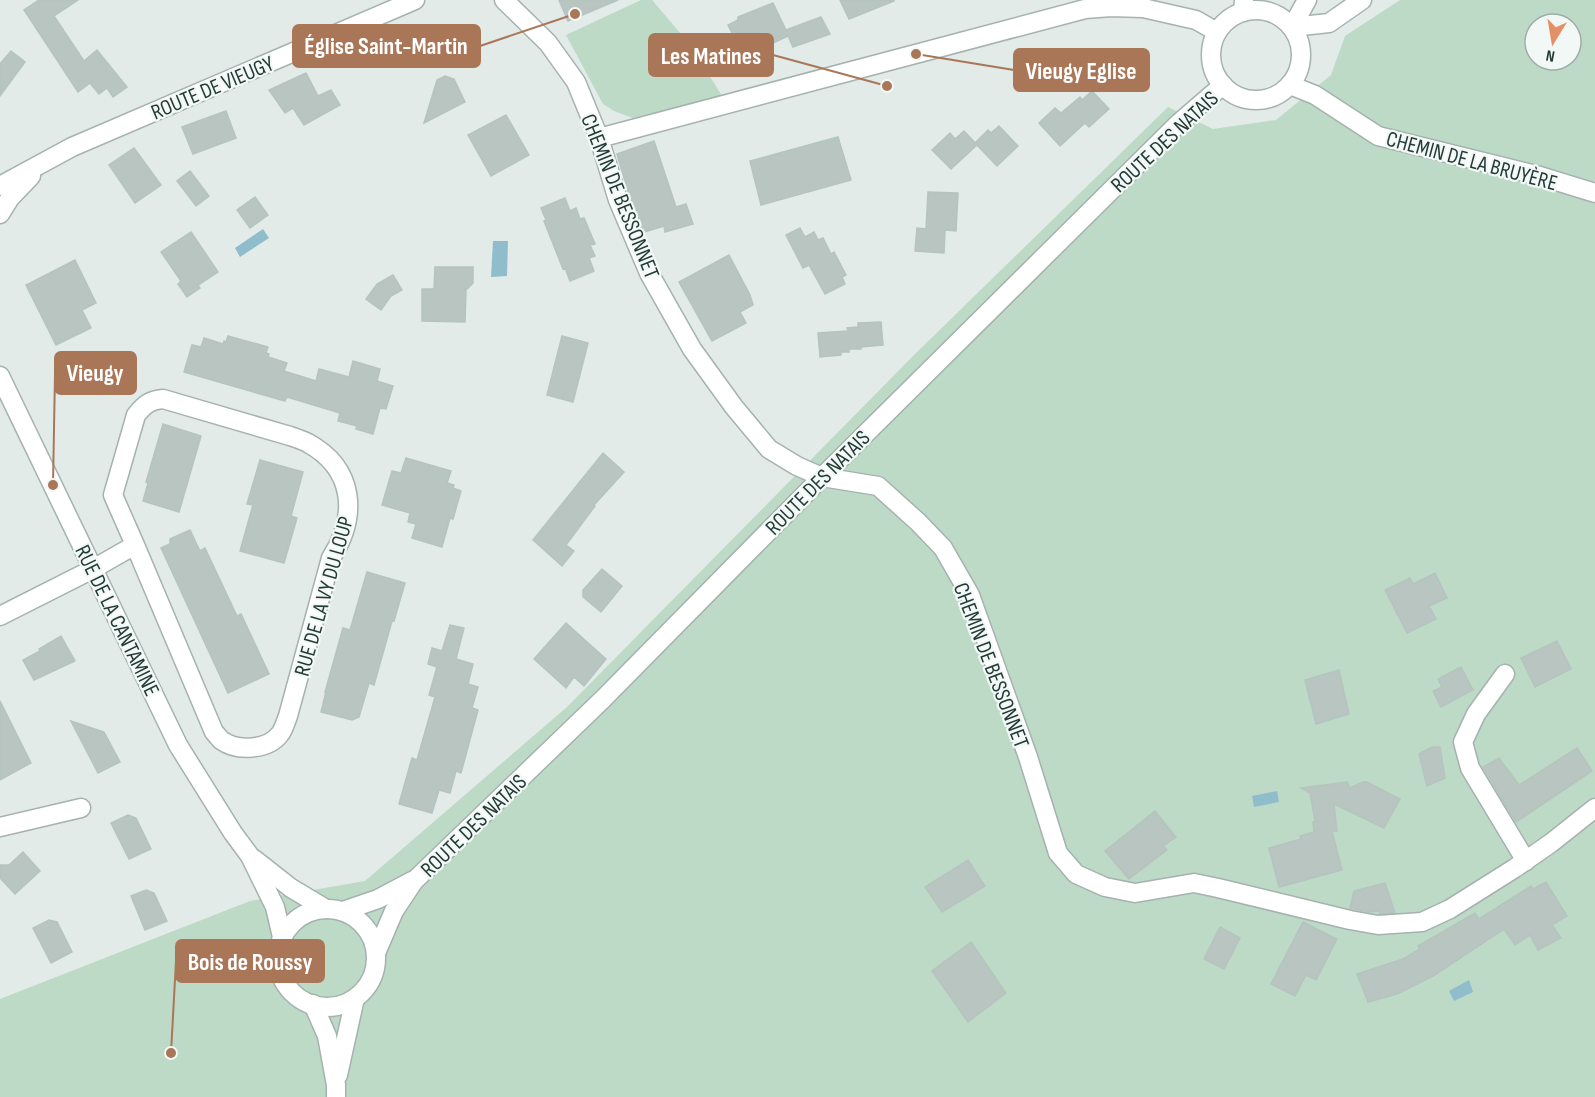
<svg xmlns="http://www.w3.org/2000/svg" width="1595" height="1097" font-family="'Sofia Sans Condensed',sans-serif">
	<rect width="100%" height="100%" fill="#e2ebe8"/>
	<g fill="#bddac7" fill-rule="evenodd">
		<polygon points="641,0 652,0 692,47 722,96 633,118 614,111 603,104 566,35"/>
		<path d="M1400,0H1595V1097H0V999L250,901L365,881L567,707L913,356L1168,107L1213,129L1276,120L1331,75L1345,36ZM1535,24H1571V60H1535Z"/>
	</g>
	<g fill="#8fbdcb">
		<polygon points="263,229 269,238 240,257 235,248"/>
		<polygon points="493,241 508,241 507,276 491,277"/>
		<polygon points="1277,791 1279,802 1254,807 1252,796"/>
		<polygon points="1469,980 1473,992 1454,1001 1449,991"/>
	</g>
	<g fill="#b8c5c1" stroke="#b5c4bf" stroke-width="1.5">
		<polygon points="39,0 78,0 54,16 84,61 97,50 127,87 113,97 107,88 99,94 90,83 78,92 24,10"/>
		<polygon points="559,0 618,0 568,21"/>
		<polygon points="840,0 894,0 894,1 849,19"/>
		<polygon points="773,3 786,30 821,17 830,34 793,47 788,36 773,43 771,39 752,48 746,36 736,41 728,25 738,20 738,17"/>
		<polygon points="11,51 25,62 0,96 0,64"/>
		<polygon points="306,73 318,96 331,90 340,105 304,125 293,108 285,113 269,90"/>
		<polygon points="445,76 454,79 465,102 424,123 437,80"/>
		<polygon points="1092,91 1109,109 1089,127 1085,123 1060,146 1039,123 1055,108 1061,113 1080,97 1082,100"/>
		<polygon points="226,111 236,138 193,154 182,127"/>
		<polygon points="506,115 529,155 491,176 468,135"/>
		<polygon points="999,126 1018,146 997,166 975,143 988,130 991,133"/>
		<polygon points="964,131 977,145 951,169 932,150 950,133 955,139"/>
		<polygon points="838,137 851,180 761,205 750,161"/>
		<polygon points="654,141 676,207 686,204 693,224 665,232 664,226 644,232 632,205 617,154"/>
		<polygon points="134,148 161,185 135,203 109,165"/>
		<polygon points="190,171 209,196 196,206 177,181"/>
		<polygon points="928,192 958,193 956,231 945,230 944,253 915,251 917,228 926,229"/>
		<polygon points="255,197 268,215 250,228 237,210"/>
		<polygon points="565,198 570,211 576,208 580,219 584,218 595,244 590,245 595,256 589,258 594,271 570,281 565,268 563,269 544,221 546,220 541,208"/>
		<polygon points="800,228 805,237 814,232 818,240 823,238 831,254 834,252 846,275 842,277 845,284 825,294 809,265 803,268 786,235"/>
		<polygon points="191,232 218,272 198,285 200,288 187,297 178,284 181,281 161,252"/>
		<polygon points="729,255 750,295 753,305 740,312 746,323 712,341 679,282"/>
		<polygon points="75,260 96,303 82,310 91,328 56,345 26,285"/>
		<polygon points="435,267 473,267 473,283 466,290 465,322 422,321 422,289 434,289"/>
		<polygon points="393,275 402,290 391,296 381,310 366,299 377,284"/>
		<polygon points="881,322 883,345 861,347 861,349 849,349 849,352 841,352 841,355 820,357 818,333 848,331 847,328 858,327 858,323"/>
		<polygon points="228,336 268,347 266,353 269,354 268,357 287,363 284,371 316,381 319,369 349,377 353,361 380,369 377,381 393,386 386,409 380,408 373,434 356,429 357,426 338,421 340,413 287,397 285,401 184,372 192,345 201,347 204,338 223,344 224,341 226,342"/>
		<polygon points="562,336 588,343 573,402 547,395"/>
		<polygon points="163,424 201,436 179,512 143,501 148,483 146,482"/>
		<polygon points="603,453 624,472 594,505 595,506 566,545 574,551 562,566 533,540"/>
		<polygon points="406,458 451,471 447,483 454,485 453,488 461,491 453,519 450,518 442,547 412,538 416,524 408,522 410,513 382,505 392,471 401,473"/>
		<polygon points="260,460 303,472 291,516 297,518 284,563 240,551 253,505 247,504"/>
		<polygon points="190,530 200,551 205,548 237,616 241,614 269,674 228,693 161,548 170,544 170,539"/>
		<polygon points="602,569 622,586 601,612 583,597 583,590"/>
		<polygon points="367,572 405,583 394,621 392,621 374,685 369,683 359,717 352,720 321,712 326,692 325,692 343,628 350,630"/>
		<polygon points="1435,573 1447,598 1429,606 1436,619 1407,633 1385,590 1410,578 1413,584"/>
		<polygon points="566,623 606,659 584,686 574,677 566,688 534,659"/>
		<polygon points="450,625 464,628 456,659 473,664 468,684 478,687 472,708 478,710 461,773 456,771 450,793 439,790 432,813 399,804 412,758 417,760 435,697 429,695 437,667 428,664 432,648 442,651"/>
		<polygon points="61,636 75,661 34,680 23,660 40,651 39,649"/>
		<polygon points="1557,641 1571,669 1535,687 1521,658"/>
		<polygon points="1461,667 1473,690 1441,707 1433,691 1442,687 1438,679"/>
		<polygon points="1339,670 1349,714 1316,724 1305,680"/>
		<polygon points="0,701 31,763 0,780"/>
		<polygon points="71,721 104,732 120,762 98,773"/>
		<polygon points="1432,747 1440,747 1445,778 1427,786 1419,754"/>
		<polygon points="1577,748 1592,771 1516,822 1483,767 1499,758 1519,785"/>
		<polygon points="1347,782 1350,788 1363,782 1367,782 1400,799 1384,828 1334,804 1337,831 1332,831 1342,870 1279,887 1269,848 1301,839 1300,836 1314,832 1313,822 1315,821 1310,793 1301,788"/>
		<polygon points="1155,811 1176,837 1163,846 1167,850 1129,879 1105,851"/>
		<polygon points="128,815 136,818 151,849 129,859 111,823"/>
		<polygon points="23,852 40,871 15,894 0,878 0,865 9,865"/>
		<polygon points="968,860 985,886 942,912 925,887"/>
		<polygon points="1546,882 1567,916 1552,925 1561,938 1538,950 1530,935 1515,945 1504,929 1433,976 1397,994 1368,1002 1357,974 1403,959 1420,949 1418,946 1475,913 1479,919 1531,886 1533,889"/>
		<polygon points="1385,883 1395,913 1380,914 1379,911 1369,912 1350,908 1354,891"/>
		<polygon points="146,890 154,893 167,921 145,930 131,896"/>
		<polygon points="49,920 57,922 72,952 51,963 33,928"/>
		<polygon points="1303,922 1337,939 1316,980 1306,975 1295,996 1271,984"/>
		<polygon points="1220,927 1240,938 1224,969 1204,959"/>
		<polygon points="971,942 1006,993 968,1022 932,971"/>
	</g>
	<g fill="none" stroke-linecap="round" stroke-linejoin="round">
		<g stroke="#a5b2af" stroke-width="21">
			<g id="minor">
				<polyline points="504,0 548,43 576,82 599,138 618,200 649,273 692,349 734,407 769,449 797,466 822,477 878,486 918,522 943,548 970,595 1028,757 1058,853 1076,874 1105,887 1135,893 1194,883 1218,888 1350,920 1378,925 1422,922 1450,909 1515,868 1551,843 1595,808"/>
				<polyline points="1243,12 1244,0"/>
				<polyline points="1290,85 1315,95 1378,136 1540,176 1595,193"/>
				<polyline points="599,138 1085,9 1111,7 1143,8 1196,20 1217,32"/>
				<path d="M0,616L93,569L135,545L113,495L136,415C144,405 150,400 163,399L290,436C296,438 302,440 308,443C355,469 358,516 331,558L288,716C286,721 284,729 280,734C268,750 237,752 221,740C219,738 217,735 214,732L135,545"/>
				<polyline points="1505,674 1476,714 1463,742 1470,768 1526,861"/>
				<polyline points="0,827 81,808"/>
			</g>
		</g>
		<g stroke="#a5b2af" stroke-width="21">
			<g id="tertiary">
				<circle cx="1256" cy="55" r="45"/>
				<polyline points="1292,27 1329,23 1362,0"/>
				<polyline points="1292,27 1307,0"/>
				<polyline points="0,186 72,147 415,0"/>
				<polyline points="0,214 10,198 31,176"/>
				<polyline points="0,376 178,745 233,833 250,856 275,907 282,937"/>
				<polyline points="254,859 291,888 326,909"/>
				<circle cx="327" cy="958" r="49"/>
				<polyline points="343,911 378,899 412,881"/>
				<polyline points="376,953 394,911 414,881 603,699 822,477 1179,123 1223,85"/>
				<polyline points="313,1004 327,1036 336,1085 336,1097"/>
				<polyline points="338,1075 355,998"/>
			</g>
		</g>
		<use href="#minor" stroke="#fff" stroke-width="18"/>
		<use href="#tertiary" stroke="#fff" stroke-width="18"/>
	</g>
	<g text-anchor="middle" stroke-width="4.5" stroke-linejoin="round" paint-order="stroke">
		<g font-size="22" fill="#243a36" stroke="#f2f8f5">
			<text transform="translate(212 87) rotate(-23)" y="8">ROUTE DE VIEUGY</text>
			<text transform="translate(1164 141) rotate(-43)" y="8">ROUTE DES NATAIS</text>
			<text transform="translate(1472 160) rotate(15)" y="8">CHEMIN DE LA BRUYÈRE</text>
			<text transform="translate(621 196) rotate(68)" y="8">CHEMIN DE BESSONNET</text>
			<text transform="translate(817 482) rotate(-45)" y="8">ROUTE DES NATAIS</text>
			<text transform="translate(323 596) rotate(-74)" y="8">RUE DE LA VY DU LOUP</text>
			<text transform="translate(118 620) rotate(64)" y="8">RUE DE LA CANTAMINE</text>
			<text transform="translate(992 665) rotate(69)" y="8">CHEMIN DE BESSONNET</text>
			<text transform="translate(473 825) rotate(-44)" y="8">ROUTE DES NATAIS</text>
		</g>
	</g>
	<path fill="none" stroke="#aa7658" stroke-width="2" d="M575 14L480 46M887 86L773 55M916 54L1014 70M53 485L55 373M171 1053L176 961"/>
	<g fill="#aa7658" stroke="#f2f8f5" stroke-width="2">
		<circle cx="575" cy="14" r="6"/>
		<circle cx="887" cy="86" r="6"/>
		<circle cx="916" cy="54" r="6"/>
		<circle cx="53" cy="485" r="6"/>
		<circle cx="171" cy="1053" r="6"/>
	</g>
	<g fill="#aa7658" stroke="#aa7658" stroke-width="2">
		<rect x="293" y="25" width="187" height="42" rx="6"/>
		<rect x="649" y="34" width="124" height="42" rx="6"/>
		<rect x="1014" y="49" width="135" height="42" rx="6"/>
		<rect x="55" y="352" width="81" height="42" rx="6"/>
		<rect x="176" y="940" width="148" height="42" rx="6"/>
	</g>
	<g font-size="24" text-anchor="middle" font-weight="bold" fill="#fff">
		<text x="386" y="54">Église Saint-Martin</text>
		<text x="711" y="64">Les Matines</text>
		<text x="1081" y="79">Vieugy Eglise</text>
		<text x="95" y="381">Vieugy</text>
		<text x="250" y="970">Bois de Roussy</text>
	</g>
	<g transform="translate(1553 42) rotate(191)"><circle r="28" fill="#f2f8f5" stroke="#a0aca9" stroke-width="1.5"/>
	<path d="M0-4.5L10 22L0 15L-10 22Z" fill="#e49067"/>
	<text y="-9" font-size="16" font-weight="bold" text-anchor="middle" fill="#243a36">N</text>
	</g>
</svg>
